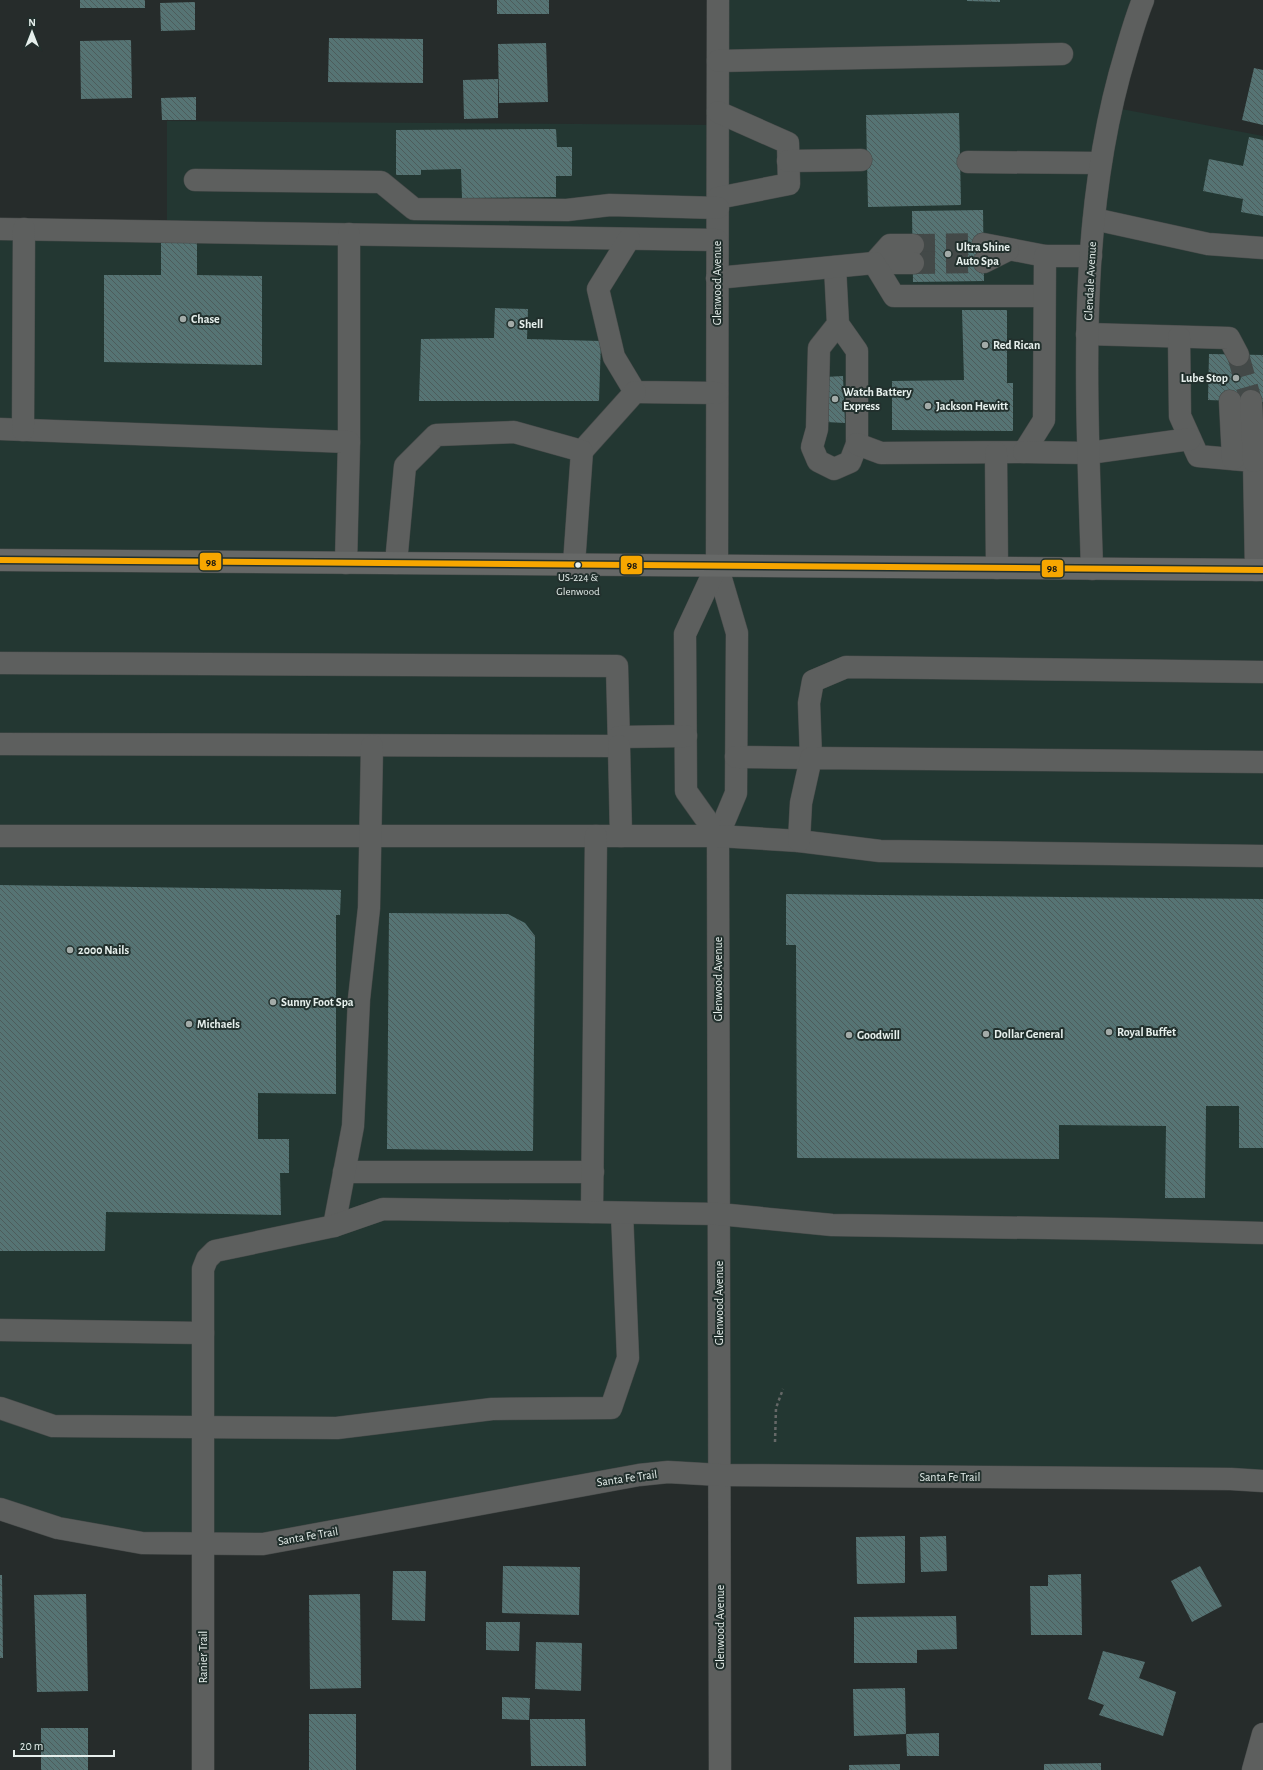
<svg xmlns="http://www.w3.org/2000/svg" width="1263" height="1770" font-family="'Alegreya Sans',sans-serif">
	<defs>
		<pattern id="building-back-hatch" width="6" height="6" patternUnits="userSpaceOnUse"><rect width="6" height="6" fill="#567474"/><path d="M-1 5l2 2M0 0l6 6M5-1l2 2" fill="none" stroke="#4d5c5b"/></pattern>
	</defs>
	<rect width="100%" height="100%" fill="#262c2b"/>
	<polygon fill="#233732" points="718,0 1143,0 1111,107 1263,136 1263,1481 720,1475 203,1544 0,1509 0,229 167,231 167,121 717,125"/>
	<g fill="url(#building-back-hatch)">
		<rect x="80" y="0" width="65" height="8"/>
		<rect x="497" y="0" width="52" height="14"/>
		<polygon points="967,0 1000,0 1000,2 967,1"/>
		<polygon points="195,2 195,30 161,31 160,3"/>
		<polygon points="329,38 423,39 423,83 328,82"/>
		<polygon points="131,40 132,98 81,99 80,41"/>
		<polygon points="546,43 548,102 499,103 498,44"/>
		<polygon points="1254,68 1263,70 1263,125 1242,120"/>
		<polygon points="498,79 498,118 464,119 463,80"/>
		<polygon points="196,97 196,120 162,120 161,98"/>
		<polygon points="959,113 961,205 868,207 866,115"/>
		<polygon points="556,129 557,147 572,147 572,176 556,176 556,197 462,198 461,169 421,170 421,175 396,175 396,130"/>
		<polygon points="1249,137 1263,140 1263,216 1241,212 1243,199 1203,191 1209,159 1243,166"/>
		<polygon points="983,210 984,281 913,282 912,211"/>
		<polygon points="161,240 197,241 197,275 262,276 262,365 104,362 104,275 161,275"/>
		<polygon points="495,308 528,309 527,339 601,341 599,401 419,401 421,339 494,338"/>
		<polygon points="962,310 1007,310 1007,383 1013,383 1013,431 892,430 892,381 964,380"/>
		<polygon points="1209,354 1263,355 1263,402 1208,400"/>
		<polygon points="843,376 845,423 826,422 825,377"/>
		<polygon points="0,885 341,890 340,915 336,915 336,1094 258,1093 258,1139 289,1139 289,1173 280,1173 281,1215 106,1212 105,1251 0,1251"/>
		<polygon points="786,894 1263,899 1263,1148 1239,1148 1239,1106 1206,1106 1205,1198 1165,1198 1166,1126 1059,1125 1059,1159 797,1158 796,945 786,945"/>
		<polygon points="389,913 508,914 525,923 535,936 533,1151 387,1149"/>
		<polygon points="905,1536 905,1583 857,1584 856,1537"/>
		<polygon points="946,1536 947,1571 921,1572 920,1537"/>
		<polygon points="503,1566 580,1567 579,1615 502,1613"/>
		<polygon points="1200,1566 1222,1606 1192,1622 1171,1581"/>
		<polygon points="393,1571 426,1571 425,1621 392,1620"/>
		<polygon points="1081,1574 1082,1635 1031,1635 1030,1586 1048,1586 1048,1575"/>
		<polygon points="0,1575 2,1575 3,1658 0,1658"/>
		<polygon points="86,1594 88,1691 37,1692 34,1595"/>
		<polygon points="360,1594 361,1688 310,1689 309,1595"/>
		<polygon points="956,1616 957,1649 917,1650 917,1663 854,1663 854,1617"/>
		<polygon points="486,1622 520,1622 519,1651 486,1650"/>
		<polygon points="536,1642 582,1643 581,1691 535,1689"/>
		<polygon points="1103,1651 1145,1662 1139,1678 1176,1692 1163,1736 1099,1715 1104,1705 1088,1699"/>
		<polygon points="905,1688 906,1734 854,1736 853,1689"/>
		<polygon points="502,1697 530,1698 529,1720 502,1719"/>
		<rect x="309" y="1714" width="47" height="56"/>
		<polygon points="530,1719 585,1719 586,1766 531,1766"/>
		<rect x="41" y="1728" width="47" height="42"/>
		<polygon points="939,1733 939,1756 907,1756 906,1734"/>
		<polygon points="1101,1763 1101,1770 1044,1770 1044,1764"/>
		<polygon points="900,1764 900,1770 849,1770 849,1765"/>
	</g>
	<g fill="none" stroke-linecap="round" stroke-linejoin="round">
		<g stroke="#434948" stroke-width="22" stroke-dasharray="22 11" stroke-linecap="butt">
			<polyline points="913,245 983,244"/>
			<polyline points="913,263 984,262"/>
			<polyline points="1238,355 1251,401"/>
		</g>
		<g stroke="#464a49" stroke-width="23">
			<g id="minor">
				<polyline points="718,0 717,565 737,633 736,793 718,836 720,1770"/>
				<polyline points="718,61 1062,54"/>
				<polyline points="718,112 788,143 789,184 718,198"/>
				<polyline points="788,161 861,160"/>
				<polyline points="968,162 1100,163"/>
				<polyline points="195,180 381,182 414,209 567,210 610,205 718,208"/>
				<polyline points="1094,219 1208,244 1263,248"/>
				<polyline points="0,229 717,240"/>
				<polyline points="349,234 349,442"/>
				<polyline points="629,239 598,289 614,357 635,392 717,393"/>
				<polyline points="983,244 1045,256"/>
				<polyline points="984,262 1008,250"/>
				<polyline points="874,263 890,245 913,245"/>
				<polyline points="874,263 913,263"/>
				<polyline points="835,267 838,324 857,351 857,444 850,462 834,469 818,461 812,447 817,429 819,348 838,324"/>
				<polyline points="717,278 874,263 894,296 1044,296"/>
				<polyline points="1087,334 1229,338 1238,355"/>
				<polyline points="1179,337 1180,416 1198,456 1254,461 1256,570"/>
				<polyline points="1230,401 1233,459"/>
				<polyline points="1251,401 1254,461"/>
				<polyline points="0,429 349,442 346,563"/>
				<polyline points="23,430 24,229"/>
				<polyline points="857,444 881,453 1024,452 1044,420 1045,256 1091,256"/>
				<polyline points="582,451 635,392"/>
				<polyline points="1024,452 1089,453 1190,439"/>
				<polyline points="996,453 997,568"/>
				<polyline points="396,563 405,466 436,435 514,432 582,451 574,564"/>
				<polyline points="717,565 685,634 686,791 718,836"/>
				<path d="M1092,569C1087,396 1075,219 1126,52C1131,35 1136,17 1143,0"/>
				<polyline points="0,663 617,666 619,746 0,744"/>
				<polyline points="619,737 686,736"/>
				<polyline points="619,746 621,836"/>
				<polyline points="736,757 811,758 809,703 813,681 846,667 1263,672"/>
				<polyline points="0,836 718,836 799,841 880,851 1263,856"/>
				<polyline points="799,841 801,803 811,758 1263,762"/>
				<polyline points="344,1172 593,1172"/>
				<polyline points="592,1212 596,836"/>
				<polyline points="334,1226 353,1126 359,999 369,908 372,746"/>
				<polyline points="0,1330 203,1333"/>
				<polyline points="0,1408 53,1426 337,1428 492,1409 611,1408 628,1358 622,1213"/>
				<polyline points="0,1509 58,1528 142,1543 263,1544 639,1475 668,1472 720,1475 1231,1479 1263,1481"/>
				<polyline points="203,1770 203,1269 207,1259 215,1251 334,1226 383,1209 719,1214 832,1225 1115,1229 1263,1233"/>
				<polyline points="1253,1770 1263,1734"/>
			</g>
		</g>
		<g stroke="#464a49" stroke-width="23">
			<polyline id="major" points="0,560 1263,570"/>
		</g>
		<polyline stroke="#656867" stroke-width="2.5" stroke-dasharray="3 3" stroke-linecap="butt" points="775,1442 776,1408 783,1389"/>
		<use href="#minor" stroke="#5d5f5e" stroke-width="22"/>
		<use href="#major" stroke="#666867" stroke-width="22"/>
		<g stroke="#22302d" stroke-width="9">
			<polyline id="bus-1" points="0,560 1263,570"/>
		</g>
		<use href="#bus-1" stroke="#f7a600" stroke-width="6"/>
	</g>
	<g fill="#a3aba8" stroke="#22302d" stroke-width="1.5">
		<circle cx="948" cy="254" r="4"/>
		<circle cx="183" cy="319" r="4"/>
		<circle cx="511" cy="324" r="4"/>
		<circle cx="985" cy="345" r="4"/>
		<circle cx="1236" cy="378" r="4"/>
		<circle cx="835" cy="399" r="4"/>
		<circle cx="928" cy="406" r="4"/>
		<circle cx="70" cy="950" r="4"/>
		<circle cx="273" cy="1002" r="4"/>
		<circle cx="189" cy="1024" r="4"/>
		<circle cx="1109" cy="1032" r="4"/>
		<circle cx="986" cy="1034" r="4"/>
		<circle cx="849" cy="1035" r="4"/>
	</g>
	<circle fill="#e6efec" stroke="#22302d" stroke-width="1.5" cx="578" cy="565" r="3.5"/>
	<g text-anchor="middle" stroke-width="4" stroke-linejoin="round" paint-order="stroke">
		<g font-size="11" fill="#e6efec" stroke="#22302d">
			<text x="578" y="581">US-224 &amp;<tspan x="578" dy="14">Glenwood</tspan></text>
		</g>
		<g font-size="12" font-weight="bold" fill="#e6efec" stroke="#22302d" text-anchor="start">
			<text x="956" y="251">Ultra Shine<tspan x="956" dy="14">Auto Spa</tspan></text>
			<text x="191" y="323">Chase</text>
			<text x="519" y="328">Shell</text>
			<text x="993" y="349">Red Rican</text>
			<text x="1228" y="382" text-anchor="end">Lube Stop</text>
			<text x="843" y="396">Watch Battery<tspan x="843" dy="14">Express</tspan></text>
			<text x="936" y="410">Jackson Hewitt</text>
			<text x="78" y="954">2000 Nails</text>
			<text x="281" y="1006">Sunny Foot Spa</text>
			<text x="197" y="1028">Michaels</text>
			<text x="1117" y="1036">Royal Buffet</text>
			<text x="994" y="1038">Dollar General</text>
			<text x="857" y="1039">Goodwill</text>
		</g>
		<g font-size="12" fill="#e6efec" stroke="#22302d">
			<text transform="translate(1090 281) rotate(-87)" y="4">Glendale Avenue</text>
			<text transform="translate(717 283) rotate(-90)" y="4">Glenwood Avenue</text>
			<text transform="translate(718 979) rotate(-90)" y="4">Glenwood Avenue</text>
			<text transform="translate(719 1303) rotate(-90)" y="4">Glenwood Avenue</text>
			<text x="950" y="1481">Santa Fe Trail</text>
			<text transform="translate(627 1478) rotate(-8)" y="4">Santa Fe Trail</text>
			<text transform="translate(308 1536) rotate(-10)" y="4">Santa Fe Trail</text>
			<text transform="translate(720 1627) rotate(-90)" y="4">Glenwood Avenue</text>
			<text transform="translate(203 1657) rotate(-90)" y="4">Ranier Trail</text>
		</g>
	</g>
	<g stroke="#22302d" stroke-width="1.5">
		<rect x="199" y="552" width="23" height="19" rx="4" fill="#f7a600"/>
		<rect x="620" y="555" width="23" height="20" rx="4" fill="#f7a600"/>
		<rect x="1041" y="559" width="23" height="19" rx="4" fill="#f7a600"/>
	</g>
	<g font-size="11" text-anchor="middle" font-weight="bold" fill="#111">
		<text x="211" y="566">98</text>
		<text x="632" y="569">98</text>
		<text x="1052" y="572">98</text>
	</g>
	<g transform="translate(32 32)" stroke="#22302d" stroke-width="3" paint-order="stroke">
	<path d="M0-3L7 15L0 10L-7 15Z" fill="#e6efec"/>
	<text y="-6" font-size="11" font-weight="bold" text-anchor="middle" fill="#e6efec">N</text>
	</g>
	<path d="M14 1750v6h100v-6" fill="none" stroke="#e6efec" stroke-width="2"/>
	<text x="20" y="1750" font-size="12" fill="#e6efec" stroke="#22302d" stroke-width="3" paint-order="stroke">20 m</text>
</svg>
